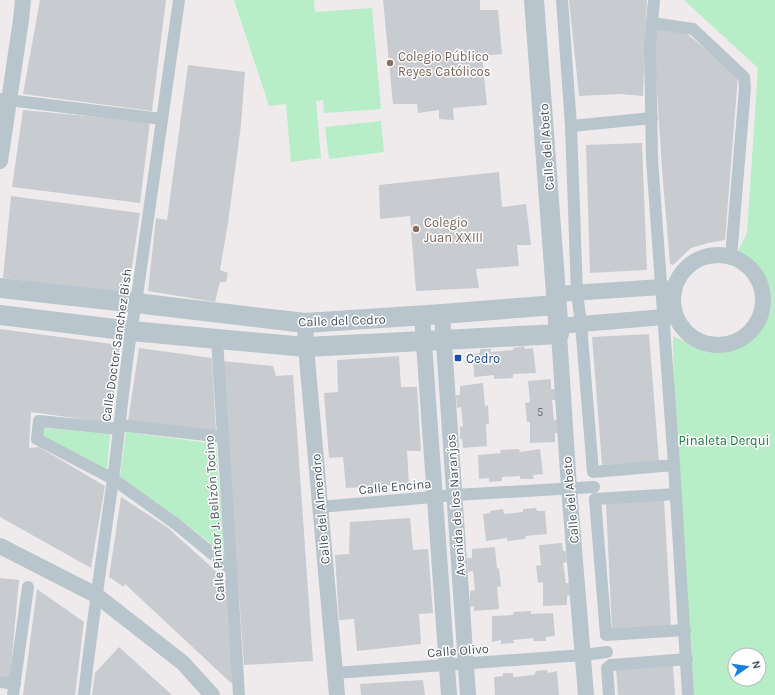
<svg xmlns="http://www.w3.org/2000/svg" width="775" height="695" font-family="Karla,sans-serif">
	<rect width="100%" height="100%" fill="#efebec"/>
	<g fill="#b7eec7" fill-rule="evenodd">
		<polygon points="234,0 314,0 315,12 372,8 381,109 324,113 323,100 316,101 321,158 291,162 286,104 269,106"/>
		<path d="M684,0H775V695H685L675,495L673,336L707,352L723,353L767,314L770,305L769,283L754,264L738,251L747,233L758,68ZM735,655H759V679H735Z"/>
		<polygon points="381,121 384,152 329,159 325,127"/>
		<polygon points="44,428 110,434 107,469 43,436"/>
		<polygon points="126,432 216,444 225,559 208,541 171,513 120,477"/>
	</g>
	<g fill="#c8ccd1">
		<polygon points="40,0 166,0 152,111 23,94"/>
		<polygon points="383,0 480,0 480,10 498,10 502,54 482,56 487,105 453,108 454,120 439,119 439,110 418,113 417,104 393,104"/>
		<polygon points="569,0 647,0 643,96 620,94 579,96"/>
		<polygon points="657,29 687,34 738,75 725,240 708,243 691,248 673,265 670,264 663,182 655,64"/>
		<polygon points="188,65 245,72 241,125 228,223 220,270 228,273 226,282 220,282 215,302 148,291 156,218 167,220"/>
		<polygon points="23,110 150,122 140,203 12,187"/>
		<polygon points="642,143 647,270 590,273 586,145"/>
		<polygon points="499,172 502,207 526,204 531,245 517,245 519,266 476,269 479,288 416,291 410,216 380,219 379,185"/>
		<polygon points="11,196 140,213 128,294 3,278"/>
		<polygon points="0,329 120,345 110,423 31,412 29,448 39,447 105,486 91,568 0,517"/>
		<polygon points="649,334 659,462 602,465 592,337"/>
		<polygon points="524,346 525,349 533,348 536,373 513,374 513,378 494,379 494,375 474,377 473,354 480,353 480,349 491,349 491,352 513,350 513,348"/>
		<polygon points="139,348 212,358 216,431 128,421"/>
		<polygon points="399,356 401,387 417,387 421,451 407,451 409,484 346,488 343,457 329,458 324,393 338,392 337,360"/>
		<polygon points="222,361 273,366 276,376 293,375 313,661 244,665"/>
		<polygon points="551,379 551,389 555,389 555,400 552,400 554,420 557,420 558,433 555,433 555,442 530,443 530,422 527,422 525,403 530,402 528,381"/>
		<polygon points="483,383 485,406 488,405 489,424 486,424 487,446 463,448 462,439 460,439 460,427 463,426 461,407 457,408 456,395 460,395 460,386"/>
		<polygon points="519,449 520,452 540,449 543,474 533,475 534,479 520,479 520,476 502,477 502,481 489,482 489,478 479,479 478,455 501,453 500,450"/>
		<polygon points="121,497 167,527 229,583 234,684 230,682 125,584 124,587 109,577"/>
		<polygon points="664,498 671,626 612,630 606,504"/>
		<polygon points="536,508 537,511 545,511 547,534 526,536 525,539 507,541 507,538 486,541 483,514 490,513 490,511 503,509 504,514 523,512 523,509"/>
		<polygon points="410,518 413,550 428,549 433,613 419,614 421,644 357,651 354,619 339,620 335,555 349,554 350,522"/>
		<polygon points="562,543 563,551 566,551 567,562 563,563 566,583 569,583 570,595 567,596 567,605 543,606 543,582 538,583 536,566 541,565 539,545"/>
		<polygon points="495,547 497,569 499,568 501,586 497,587 499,609 474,611 474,606 470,607 470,591 475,590 473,571 468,572 467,558 472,558 472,549"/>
		<polygon points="0,578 19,580 10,678 0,676"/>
		<polygon points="37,589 84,622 75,695 23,695"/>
		<polygon points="531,611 531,614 553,613 555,636 546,637 546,641 533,641 534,638 513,640 514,643 501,644 501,640 492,642 492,616 513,615 514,612"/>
		<polygon points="119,647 172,695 92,695 95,673"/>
		<polygon points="673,665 675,695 618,695 616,668"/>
		<polygon points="547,670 548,673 557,671 559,695 495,695 494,677 503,676 503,673 513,673 513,677 534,675 536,671"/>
		<polygon points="423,680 425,695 361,695 360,684"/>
	</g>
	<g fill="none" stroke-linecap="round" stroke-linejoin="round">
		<g stroke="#b9c5cc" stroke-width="12">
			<polyline points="562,0 571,126 652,118"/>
			<polyline points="652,23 693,29 744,77 745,88 731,257"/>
			<polyline points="0,99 162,119"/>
			<polyline points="571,126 577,293 581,324 593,472 674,465 652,159 650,47 654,0"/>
			<polyline points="217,339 239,695"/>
			<polyline points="119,425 223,437"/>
			<polyline points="119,429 39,421 37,439 113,479 176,524 232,570"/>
			<polyline points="674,465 688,695"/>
			<polyline points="676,494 595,499 606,635 685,630"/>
			<polyline points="320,507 455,495 594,487"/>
			<polyline points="335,673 583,655 607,652"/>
			<polyline points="0,682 15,684"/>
			<polyline points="13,695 28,587"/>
			<path d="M84,695C92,623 103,551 113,479C121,420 125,361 136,303L179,0"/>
			<polyline points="609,695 607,668 611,665 687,659"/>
		</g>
		<g stroke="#b9c5cc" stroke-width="16">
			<polyline points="0,161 21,20 23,0"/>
			<circle cx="718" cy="300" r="45"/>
			<polyline points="556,294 662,287 674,291"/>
			<polyline points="442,314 468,695"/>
			<polyline points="422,316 449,695"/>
			<polyline points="305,323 306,347 337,695"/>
			<polyline points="558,326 676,316"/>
			<polyline points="559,334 569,488 586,695"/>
			<polyline points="0,546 96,595 183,663 212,695"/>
		</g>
		<g stroke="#b9c5cc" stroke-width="20">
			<polyline points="0,288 136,303 305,323 442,314 556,305"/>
			<polyline points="0,315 131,331 306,347 559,334 534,0"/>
		</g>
	</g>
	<g fill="#8d6e63" stroke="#fff" stroke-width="1.5">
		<circle cx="390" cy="63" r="4"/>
		<circle cx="416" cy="229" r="4"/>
	</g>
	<rect fill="#1a4fb4" stroke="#fff" stroke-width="1.5" x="454" y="354" width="8" height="8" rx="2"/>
	<g text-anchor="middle" stroke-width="3" stroke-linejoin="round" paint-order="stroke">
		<g font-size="11" fill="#657077">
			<text x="540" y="416">5</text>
		</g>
		<g font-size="13" fill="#785e54" stroke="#fff" text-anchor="start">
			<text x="398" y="61">Colegio Público<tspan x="398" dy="15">Reyes Católicos</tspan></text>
			<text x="424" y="227">Colegio<tspan x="424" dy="15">Juan XXIII</tspan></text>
		</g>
		<g font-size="13" fill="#445159" stroke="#fff">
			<text transform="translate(546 147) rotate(-94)" y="5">Calle del Abeto</text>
			<text transform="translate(342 320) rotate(-2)" y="5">Calle del Cedro</text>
			<text transform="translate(116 345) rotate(-82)" y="5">Calle Doctor Sanchez Bish</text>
			<text transform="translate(395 486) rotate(-5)" y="5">Calle Encina</text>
			<text transform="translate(570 500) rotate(-95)" y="5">Calle del Abeto</text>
			<text transform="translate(455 505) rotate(-94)" y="5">Avenida de los Naranjos</text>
			<text transform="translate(320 509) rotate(-95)" y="5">Calle del Almendro</text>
			<text transform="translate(214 518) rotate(-94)" y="5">Calle Pintor J. Belizón Tocino</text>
			<text transform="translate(458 650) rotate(-4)" y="5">Calle Olivo</text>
		</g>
		<g font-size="13" fill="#164399" stroke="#fff" text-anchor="start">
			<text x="466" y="363">Cedro</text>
		</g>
		<g font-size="13" fill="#157a3e" stroke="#fff">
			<text x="724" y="445">Pinaleta Derqui</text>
		</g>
	</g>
	<g transform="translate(747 667) rotate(77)"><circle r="19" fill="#ffffff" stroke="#b4b9bd"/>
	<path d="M0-3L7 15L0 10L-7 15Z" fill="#1681de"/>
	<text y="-6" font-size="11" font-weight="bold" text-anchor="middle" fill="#445159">N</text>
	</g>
</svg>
